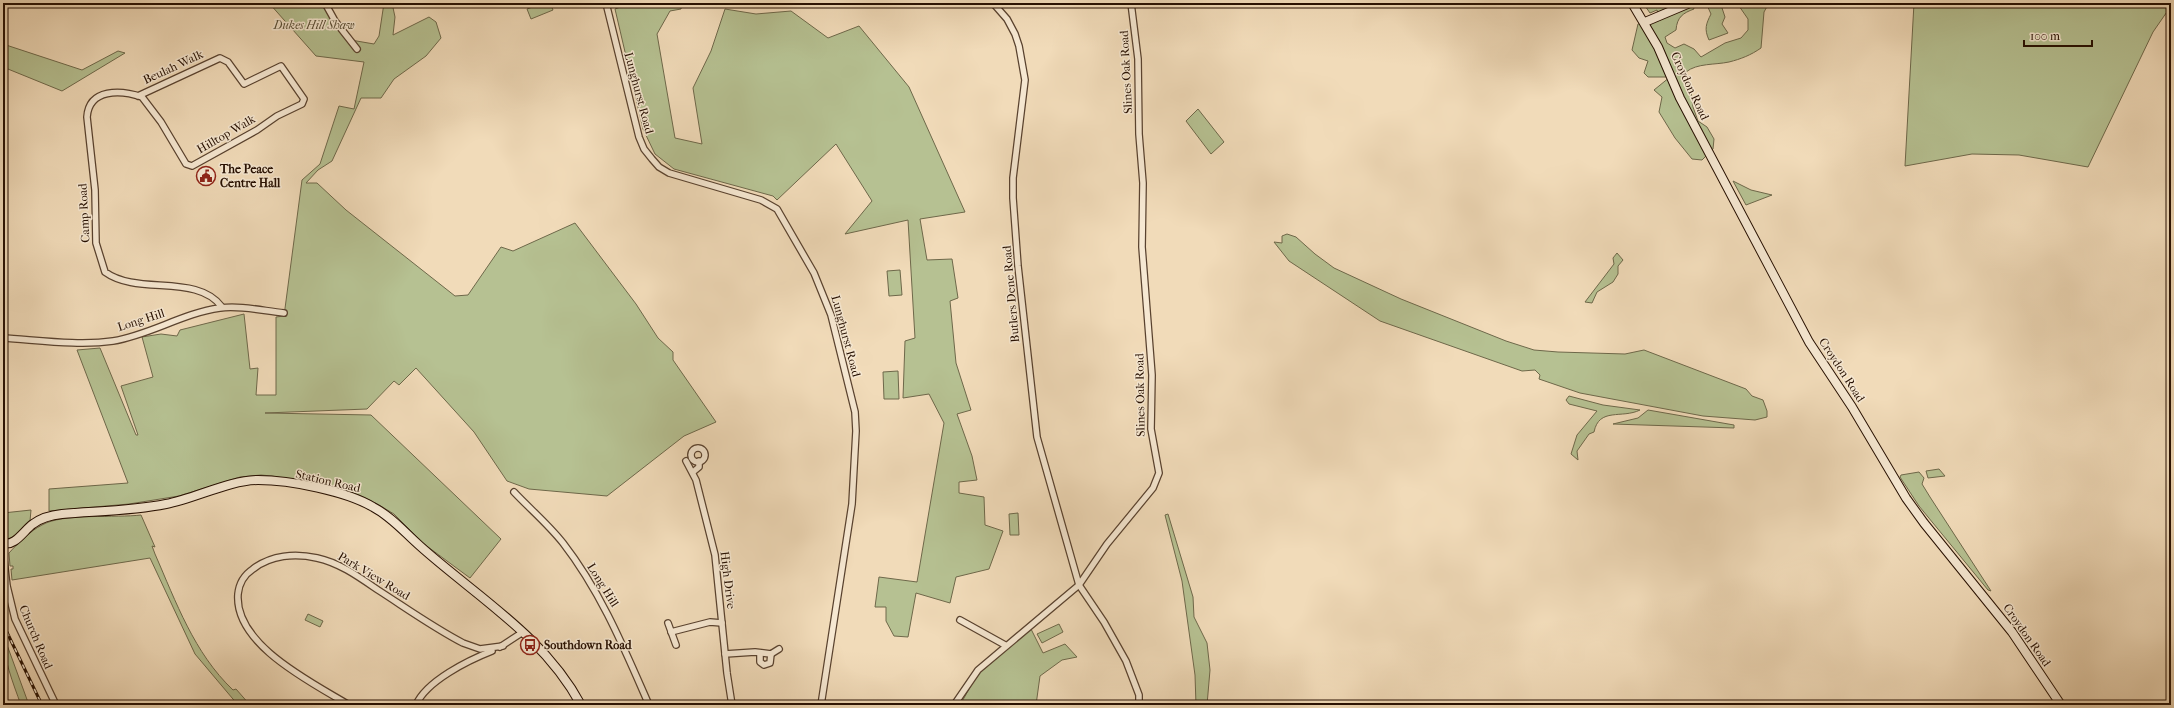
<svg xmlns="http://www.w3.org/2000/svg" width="2174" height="708" font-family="'IM FELL French Canon',serif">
	<rect width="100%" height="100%" fill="#f1dbb9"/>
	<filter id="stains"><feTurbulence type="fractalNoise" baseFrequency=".005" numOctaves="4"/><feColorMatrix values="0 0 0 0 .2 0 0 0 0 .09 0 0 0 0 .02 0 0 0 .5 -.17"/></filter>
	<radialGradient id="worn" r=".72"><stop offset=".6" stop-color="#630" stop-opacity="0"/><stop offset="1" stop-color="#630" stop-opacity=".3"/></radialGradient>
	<g fill="#b6c192" stroke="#6e684a">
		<polygon points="269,3 322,3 345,39 374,44 379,36 384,3 392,3 395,17 393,35 429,17 436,22 441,38 426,56 394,79 381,98 361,98 332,161 318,170 306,183 317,183 346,210 455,296 468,295 501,247 513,251 575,223 636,304 658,338 673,352 673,360 716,422 684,436 607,496 529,489 507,481 474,432 416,368 399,385 394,381 367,409 265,413 371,415 501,539 470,578 424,544 394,514 379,505 359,495 318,484 272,476 261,475 240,477 179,496 129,504 49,511 49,489 128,483 77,350 100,348 136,435 138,435 121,386 153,377 142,337 161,334 177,336 180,330 244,314 250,369 258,368 256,395 276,395 276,317 284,316 302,180 320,164 339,106 354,109 364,62 316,56"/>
		<polygon points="543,3 550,3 553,10 531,19 527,9"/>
		<polygon points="631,3 682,3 681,9 670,11 657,34 675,138 702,144 693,88 711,51 725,9 756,14 791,11 828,38 859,26 909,87 965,212 920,219 927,260 952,259 958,298 950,301 956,363 971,410 957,414 972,456 977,480 959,482 959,493 984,497 985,525 1003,531 989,569 956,577 950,603 916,593 908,637 894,636 886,621 886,607 875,607 879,577 917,582 944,423 929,394 903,398 905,341 915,338 908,220 845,234 872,201 836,144 777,200 773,196 674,169 655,154 643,129 615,9"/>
		<path d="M1643,3H1692L1694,9C1683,13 1677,17 1676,30L1665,37L1667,43L1675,48L1684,44L1694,49L1701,57L1725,43L1741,38L1748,30V19L1739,6L1727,4L1722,8L1725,17L1722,24L1728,33L1709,40C1704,29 1706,24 1711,14L1706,3H1769L1764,12L1761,48C1751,55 1741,59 1729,62C1715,65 1697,63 1686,72V80L1691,92L1693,107L1698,121L1707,127L1714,139L1713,149L1702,160L1692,159L1675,138L1659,112L1662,97L1654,90L1670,77H1648L1644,73L1648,61L1639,58L1632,50L1638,24L1649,22L1658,14L1657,10L1650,13Z"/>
		<polygon points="1914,3 2171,3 2171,6 2153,32 2088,167 2019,155 1972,154 1905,166"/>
		<polygon points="3,44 82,70 118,51 125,53 62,91 3,67"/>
		<polygon points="1198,109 1224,142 1211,154 1186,121"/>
		<polygon points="1733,181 1751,190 1772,195 1746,205"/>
		<polygon points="1287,234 1296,237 1315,254 1334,268 1401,299 1506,341 1534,350 1558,352 1625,354 1644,350 1746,389 1752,396 1763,400 1767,411 1767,417 1755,420 1703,416 1580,393 1539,379 1540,375 1535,370 1522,371 1380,321 1289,261 1274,242 1282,243 1282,236"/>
		<polygon points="1617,253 1623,260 1618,266 1618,274 1613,282 1597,292 1592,303 1585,302 1614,264 1613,258"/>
		<polygon points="900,270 902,295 889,296 887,271"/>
		<polygon points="898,371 899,399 884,399 883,372"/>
		<path d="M1569,396L1603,405L1640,410C1622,419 1599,407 1594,432L1589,434L1577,451L1578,460L1571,454L1577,435L1597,411L1569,404L1566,400Z"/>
		<polygon points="1648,410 1734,425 1734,428 1613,424 1638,418"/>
		<polygon points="1939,469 1945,476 1928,478 1926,471"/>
		<polygon points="1919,472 1924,478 1922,484 1930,497 1991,591 1988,590 1919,506 1900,477 1901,475"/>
		<polygon points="31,510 30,521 15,536 9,539 4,536 3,513"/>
		<polygon points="1018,513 1019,535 1010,535 1009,514"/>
		<polygon points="1168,514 1193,597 1194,617 1207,643 1210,670 1207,705 1196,705 1195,675 1182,581 1165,515"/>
		<path d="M141,515L155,547L152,546L155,554C176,602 194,653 233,690L236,689L250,705H238L195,654L150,558L12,580L11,569H13V566H10L9,553C18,543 30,531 42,525C62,513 117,518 141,515Z"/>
		<polygon points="308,614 323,621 320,627 305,620"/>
		<polygon points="1059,624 1063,632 1042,643 1037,634"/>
		<polygon points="1031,629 1043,653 1065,644 1077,657 1062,660 1040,676 1036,705 960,705 977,675"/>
		<path d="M3,634L29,705H21C13,683 3,658 3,634Z"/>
	</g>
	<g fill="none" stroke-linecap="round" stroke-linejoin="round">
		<g stroke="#59422f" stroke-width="8">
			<g id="street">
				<polyline points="325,3 335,21 357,49"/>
				<polyline points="606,3 639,137 644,149 652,159 659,167 669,173 761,200 777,209 814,273 831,315 855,412 856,431 852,504 821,705"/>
				<polyline points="993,3 1007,19 1015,34 1019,46 1025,80 1013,178 1013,198 1018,266 1037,437 1079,585 1104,622 1126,661 1139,695 1139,705"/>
				<path d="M138,96L220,58L228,62L244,84L281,66L304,99L302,104L277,116L257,130L192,166L186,164L161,122L142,97C121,90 89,88 87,117L95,190L96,243L105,272C138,296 197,273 222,307"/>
				<path d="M3,338C37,340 79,346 113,341C150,335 183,313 220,308C240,305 264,311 284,313"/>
				<circle cx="698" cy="455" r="7"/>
				<polyline points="686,461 696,480 715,555 727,673 732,705"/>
				<polyline points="693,472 699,467 699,461"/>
				<path d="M514,492C530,509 548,524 563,543C601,592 624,648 649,705"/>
				<polyline points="3,552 7,586 15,619 56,705"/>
				<polyline points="960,620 1005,645"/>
				<polyline points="668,623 676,645"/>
				<polyline points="671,632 710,622 722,623"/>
				<polyline points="500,647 523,632"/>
				<polyline points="760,653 760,662 764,665 770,663 771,654"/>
				<polyline points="725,654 755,652 771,654 779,649"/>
				<path d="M349,705C313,683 234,645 238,594C239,584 244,575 253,569C271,555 295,553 317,558C340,563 359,577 378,590C406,608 434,628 463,643L480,649L503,646"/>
				<path d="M416,705C426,681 469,660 492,651"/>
				<polyline points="954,705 978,670 1079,585 1107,544 1153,488 1159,473 1151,429 1152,375 1142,247 1143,183 1139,134 1138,59 1131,3"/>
			</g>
		</g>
		<g stroke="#260f01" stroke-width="10">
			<g id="secondary">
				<polyline points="1632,3 1658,47 1680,98 1809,342 1852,407 1906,498 1924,523 2012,632 2061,705"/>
				<polyline points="1645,22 1690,3"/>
				<path d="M3,543C15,547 24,530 33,524C41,518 52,515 62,514C96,511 132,511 166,504C196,498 230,480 258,480C290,480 346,491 373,507C392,517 405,533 420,546C477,597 544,636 581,705"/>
			</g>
		</g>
		<use href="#street" stroke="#f6e8d2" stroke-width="5.5"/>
		<use href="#secondary" stroke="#f6e8d2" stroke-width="8"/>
		<g stroke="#260f01" stroke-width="3">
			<polyline id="rail" points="3,624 42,705"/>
		</g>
		<use href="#rail" stroke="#f6e8d2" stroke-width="1.5" stroke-dasharray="4.5" stroke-linecap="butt"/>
	</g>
	<defs>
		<g id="civic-ring" transform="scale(1)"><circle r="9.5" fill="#f6e8d2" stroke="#8f2418" stroke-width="1.5"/><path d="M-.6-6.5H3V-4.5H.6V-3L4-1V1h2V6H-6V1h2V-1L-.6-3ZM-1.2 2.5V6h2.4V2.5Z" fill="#8f2418"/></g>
		<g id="bus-ring" transform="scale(1)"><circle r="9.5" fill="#f6e8d2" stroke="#8f2418" stroke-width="1.5"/><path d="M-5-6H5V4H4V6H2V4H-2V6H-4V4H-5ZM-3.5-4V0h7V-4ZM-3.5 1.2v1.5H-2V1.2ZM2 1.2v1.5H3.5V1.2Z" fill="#8f2418"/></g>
	</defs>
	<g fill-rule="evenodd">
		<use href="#civic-ring" x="206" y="176"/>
		<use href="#bus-ring" x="530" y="645"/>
	</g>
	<g text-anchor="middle" stroke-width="3" stroke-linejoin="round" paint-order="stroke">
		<g font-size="12" font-style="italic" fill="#584d34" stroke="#f6e8d2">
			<text x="314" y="29">Dukes Hill Shaw</text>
		</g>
		<g font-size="12" fill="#260f01" stroke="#f6e8d2">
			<text transform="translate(173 67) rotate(-25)" y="4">Beulah Walk</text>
			<text transform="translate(1126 72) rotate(-93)" y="4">Slines Oak Road</text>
			<text transform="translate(1690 86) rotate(65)" y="4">Croydon Road</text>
			<text transform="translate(639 93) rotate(75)" y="4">Lunghurst Road</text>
			<text transform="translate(226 134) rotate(-30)" y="4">Hilltop Walk</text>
			<text transform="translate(84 213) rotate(-93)" y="4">Camp Road</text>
			<text transform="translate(1011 294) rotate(-95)" y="4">Butlers Dene Road</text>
			<text transform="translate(141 320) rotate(-18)" y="4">Long Hill</text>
			<text transform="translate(846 336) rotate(75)" y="4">Lunghurst Road</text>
			<text transform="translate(1842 370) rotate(57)" y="4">Croydon Road</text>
			<text transform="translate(1140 395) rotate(-91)" y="4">Slines Oak Road</text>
			<text transform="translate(328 481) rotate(13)" y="4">Station Road</text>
			<text transform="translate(374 576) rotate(31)" y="4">Park View Road</text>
			<text transform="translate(728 580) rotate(83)" y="4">High Drive</text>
			<text transform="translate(603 585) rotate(58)" y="4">Long Hill</text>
			<text transform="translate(2027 635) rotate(55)" y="4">Croydon Road</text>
			<text transform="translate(36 637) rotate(67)" y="4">Church Road</text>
		</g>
		<g font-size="12" font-weight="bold" fill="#260f01" stroke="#f6e8d2" text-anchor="start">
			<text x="220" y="173">The Peace<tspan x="220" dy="14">Centre Hall</tspan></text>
			<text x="544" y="649">Southdown Road</text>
		</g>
	</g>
	<rect width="2174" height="708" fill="none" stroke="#f1dbb9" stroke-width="16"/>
	<rect x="4" y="4" width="2166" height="700" fill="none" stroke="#260f01" stroke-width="2"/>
	<rect x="8" y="8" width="2158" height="692" fill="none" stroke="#260f01"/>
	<path d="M2024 40v6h68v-6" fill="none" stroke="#260f01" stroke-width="2"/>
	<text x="2030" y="40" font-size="12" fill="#260f01" stroke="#f6e8d2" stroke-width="3" paint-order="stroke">100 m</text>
	<rect width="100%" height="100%" filter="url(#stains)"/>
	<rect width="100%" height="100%" fill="url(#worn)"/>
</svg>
